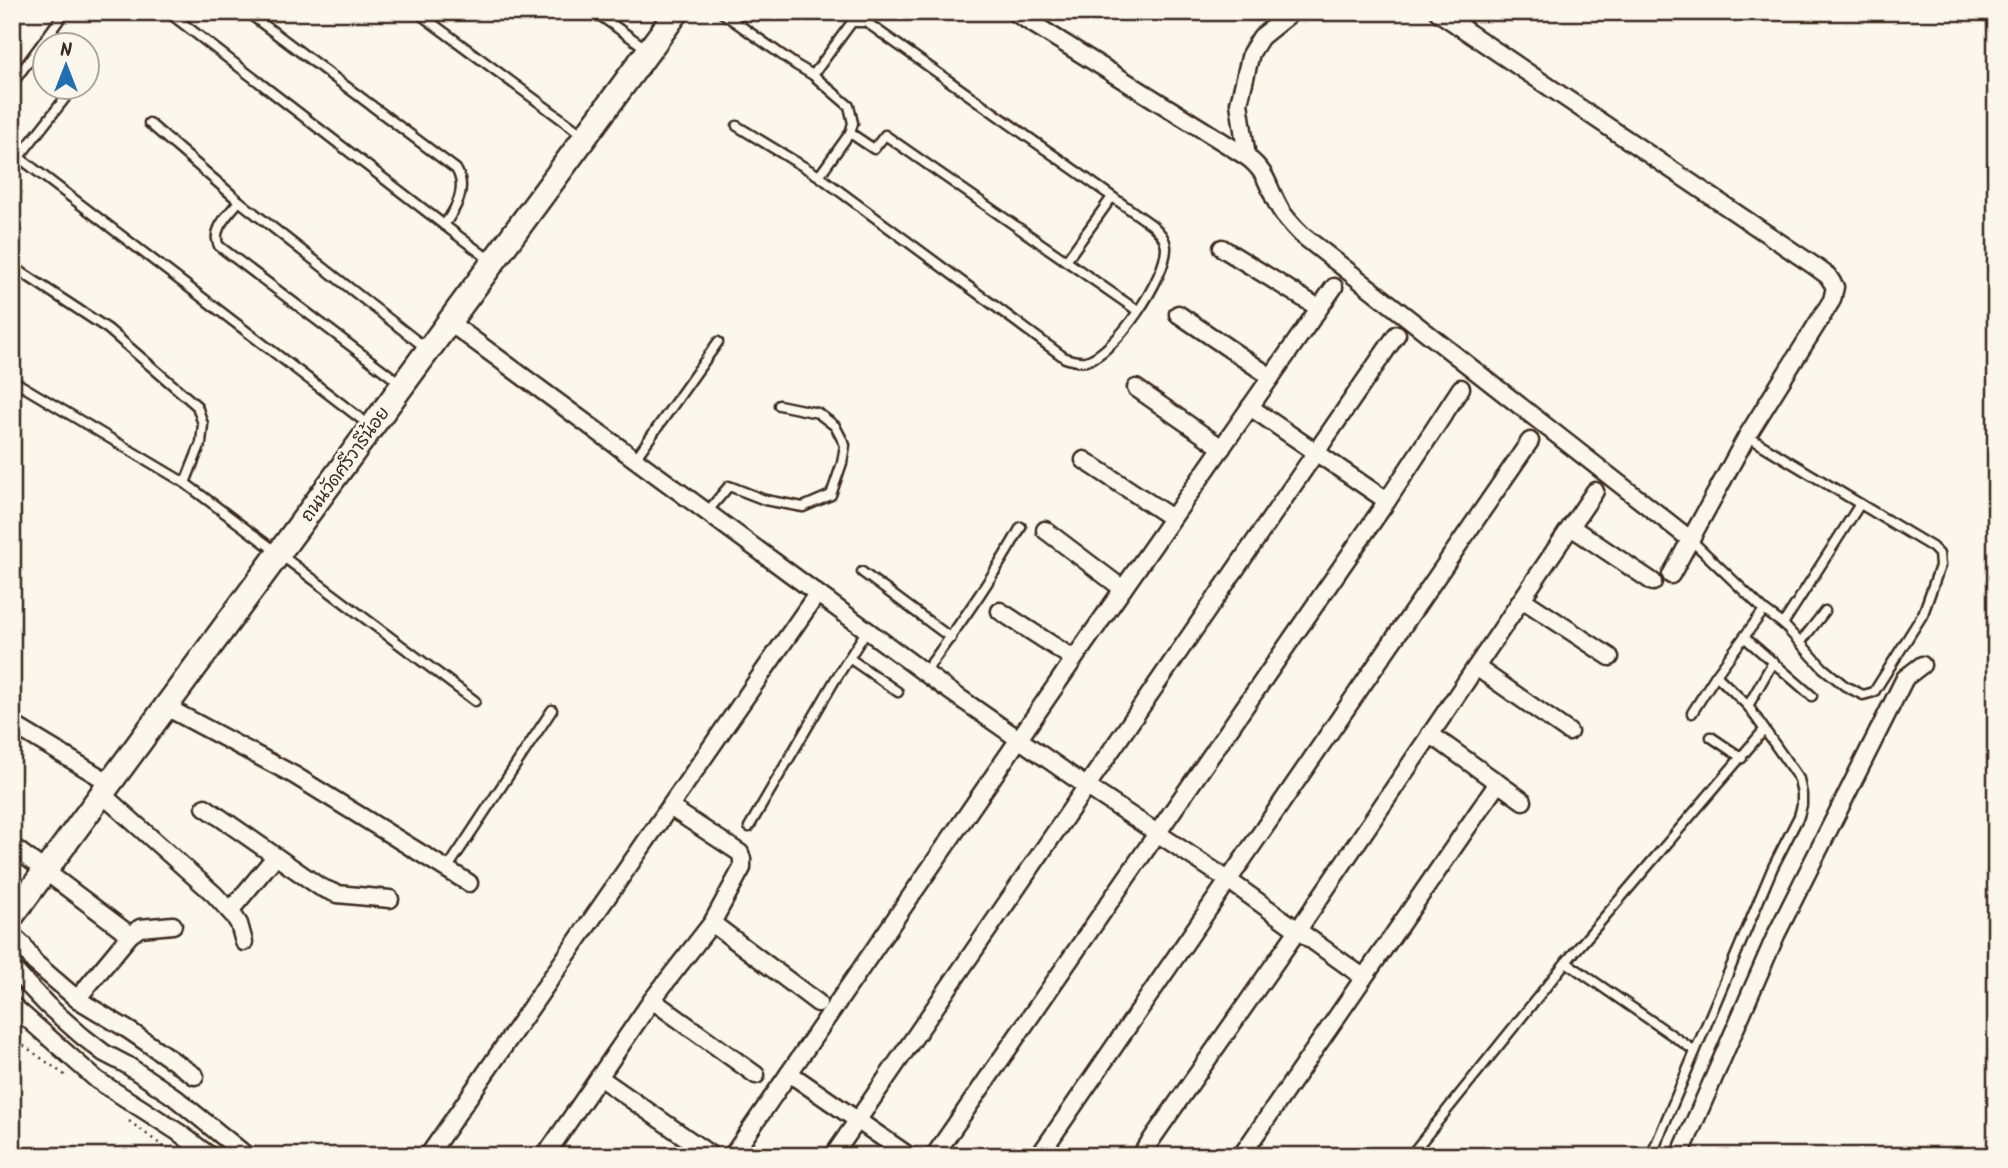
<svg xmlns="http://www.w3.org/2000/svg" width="2008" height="1168" font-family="Kalam,'Playpen Sans Thai',sans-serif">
	<rect width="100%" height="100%" fill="#fbf7ec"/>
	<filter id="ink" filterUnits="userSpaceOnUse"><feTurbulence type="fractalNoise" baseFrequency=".0143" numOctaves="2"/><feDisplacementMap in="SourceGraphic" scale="14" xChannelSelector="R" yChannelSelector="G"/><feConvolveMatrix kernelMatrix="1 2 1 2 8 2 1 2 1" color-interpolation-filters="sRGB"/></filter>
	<g filter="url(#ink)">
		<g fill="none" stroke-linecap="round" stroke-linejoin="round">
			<g stroke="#3b2a1e" stroke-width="13">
				<g id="service">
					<path d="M168,12L444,225C456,209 468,188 456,169L247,12"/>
					<polyline points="417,12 583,135"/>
					<polyline points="595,12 647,49"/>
					<polyline points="721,12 796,65 813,75 849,106 853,123 850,133 819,176"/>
					<polyline points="1463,28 1468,12"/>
					<polyline points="51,32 68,46"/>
					<polyline points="12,84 65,12"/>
					<polyline points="149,123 239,201 427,349"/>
					<path d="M737,126L819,176L1065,358C1071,360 1079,362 1086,361C1115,354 1167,277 1166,247C1165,237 1159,232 1152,225L866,22H852L813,75"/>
					<polyline points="850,133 874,149 885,135 1138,311"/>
					<polyline points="12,152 369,425"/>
					<polyline points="19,157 73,88"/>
					<path d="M239,201C230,213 210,230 219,246L400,383"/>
					<polyline points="444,225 490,260"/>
					<polyline points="1066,261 1112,197"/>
					<polyline points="12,266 108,329 197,406 203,424 201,443 185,483"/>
					<polyline points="12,380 185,483 475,701"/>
					<polyline points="635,459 718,342"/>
					<polyline points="707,512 729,486 765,500 803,507 831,495 842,463 845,445 835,426 818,413 779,405"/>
					<polyline points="1691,540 1764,610 1783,624 1823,668 1845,686 1863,695 1874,692 1923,614 1940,566 1939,554 1932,547 1747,436"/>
					<polyline points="862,572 951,638"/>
					<polyline points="1783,624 1860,504"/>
					<polyline points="1744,637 1812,696"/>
					<polyline points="1800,643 1825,611"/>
					<polyline points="849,658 898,692"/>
					<path d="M924,673C959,626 993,578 1021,527"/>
					<polyline points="1748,706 1773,662"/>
					<polyline points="1692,713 1716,675"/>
					<polyline points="1711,737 1742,758"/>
					<polyline points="749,827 835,680 867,630"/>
					<polyline points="447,869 552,710"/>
					<polyline points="1566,962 1695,1051"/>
					<polyline points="1410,1156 1566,962 1764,730"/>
					<polyline points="1651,1156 1773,867 1799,816 1802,805 1802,794 1799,779 1748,706 1716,675 1764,610"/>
				</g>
			</g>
			<g stroke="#3b2a1e" stroke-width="21">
				<g id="minor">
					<path d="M1014,12L1247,157C1269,174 1267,187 1280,209C1286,219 1294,227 1302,235L1691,540"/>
					<polyline points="1438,12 1813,265 1828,276 1835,287 1832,300 1747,436 1671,575"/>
					<polyline points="1247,157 1239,103 1251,53 1261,37 1292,12"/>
					<polyline points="1222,248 1319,308"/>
					<polyline points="1178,314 1271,377"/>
					<polyline points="449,322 944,687 1086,786 1228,880 1363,977"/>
					<polyline points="1136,388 1222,448"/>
					<polyline points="1250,407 1387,501"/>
					<polyline points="1084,460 1172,518"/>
					<polyline points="1571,527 1653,582"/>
					<polyline points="1045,530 1123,589"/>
					<polyline points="1522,599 1610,657"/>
					<polyline points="1000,611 1074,659"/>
					<polyline points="1476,667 1569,732"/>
					<polyline points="166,707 294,775 469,883"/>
					<polyline points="12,724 110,783"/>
					<polyline points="1430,734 1523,801"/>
					<polyline points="102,794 214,894 234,916 239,924 244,942"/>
					<polyline points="205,807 320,887 337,894 390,899"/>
					<polyline points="12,846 130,935"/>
					<polyline points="230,911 275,857"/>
					<polyline points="712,923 818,1003"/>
					<polyline points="12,935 23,945 34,962 77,999 130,1031 195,1076"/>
					<polyline points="12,968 47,1005 82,1036 104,1053 127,1065 173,1096 247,1156"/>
					<polyline points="77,999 130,935 140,928 173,925"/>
					<polyline points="652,1000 756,1075"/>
					<polyline points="12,1005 97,1080 178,1132 210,1156"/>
					<polyline points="789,1073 909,1156"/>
					<polyline points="599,1077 708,1153"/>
					<polyline points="428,1156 817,594"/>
					<polyline points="545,1156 652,1000 712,923 742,868 742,859 740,853 670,807"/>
					<polyline points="732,1156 1074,659 1334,287"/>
					<polyline points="833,1156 1397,334"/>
					<polyline points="934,1156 1387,501 1461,388"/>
					<polyline points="1039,1156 1530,441"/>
					<polyline points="1140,1156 1298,930 1595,491"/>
					<polyline points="1241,1156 1498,783"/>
					<polyline points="1682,1156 1684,1146 1776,935 1897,694 1905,678 1922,665"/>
				</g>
			</g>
			<g stroke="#3b2a1e" stroke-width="28">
				<polyline id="secondary" points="12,916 677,12"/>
			</g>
			<g stroke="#3b2a1e" stroke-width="2.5" stroke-dasharray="2 5" stroke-linecap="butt">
				<polyline points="12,1037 66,1076"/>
				<polyline points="129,1121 176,1156"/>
			</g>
			<use href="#service" stroke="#fbf7ec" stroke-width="8"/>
			<use href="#minor" stroke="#fbf7ec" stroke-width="16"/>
			<use href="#secondary" stroke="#fbf7ec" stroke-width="23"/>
		</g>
	</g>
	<g text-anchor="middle" stroke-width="6" stroke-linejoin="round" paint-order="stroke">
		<g font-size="18" fill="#3b2a1e" stroke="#fbf7ec">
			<text transform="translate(345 464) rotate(-54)" y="6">ถนนวัดศรีวารีน้อย</text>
		</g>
	</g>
	<rect width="2008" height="1168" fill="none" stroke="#fbf7ec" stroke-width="42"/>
	<rect x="21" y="21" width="1966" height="1126" fill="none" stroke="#3b2a1e" stroke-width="2.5" filter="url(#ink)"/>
	<g transform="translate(66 66)"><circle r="33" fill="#fbf7ec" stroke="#aea59a" stroke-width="2"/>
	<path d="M0-5L12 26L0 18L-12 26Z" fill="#1f6fb2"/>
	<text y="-10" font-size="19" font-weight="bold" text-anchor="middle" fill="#3b2a1e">N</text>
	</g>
</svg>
